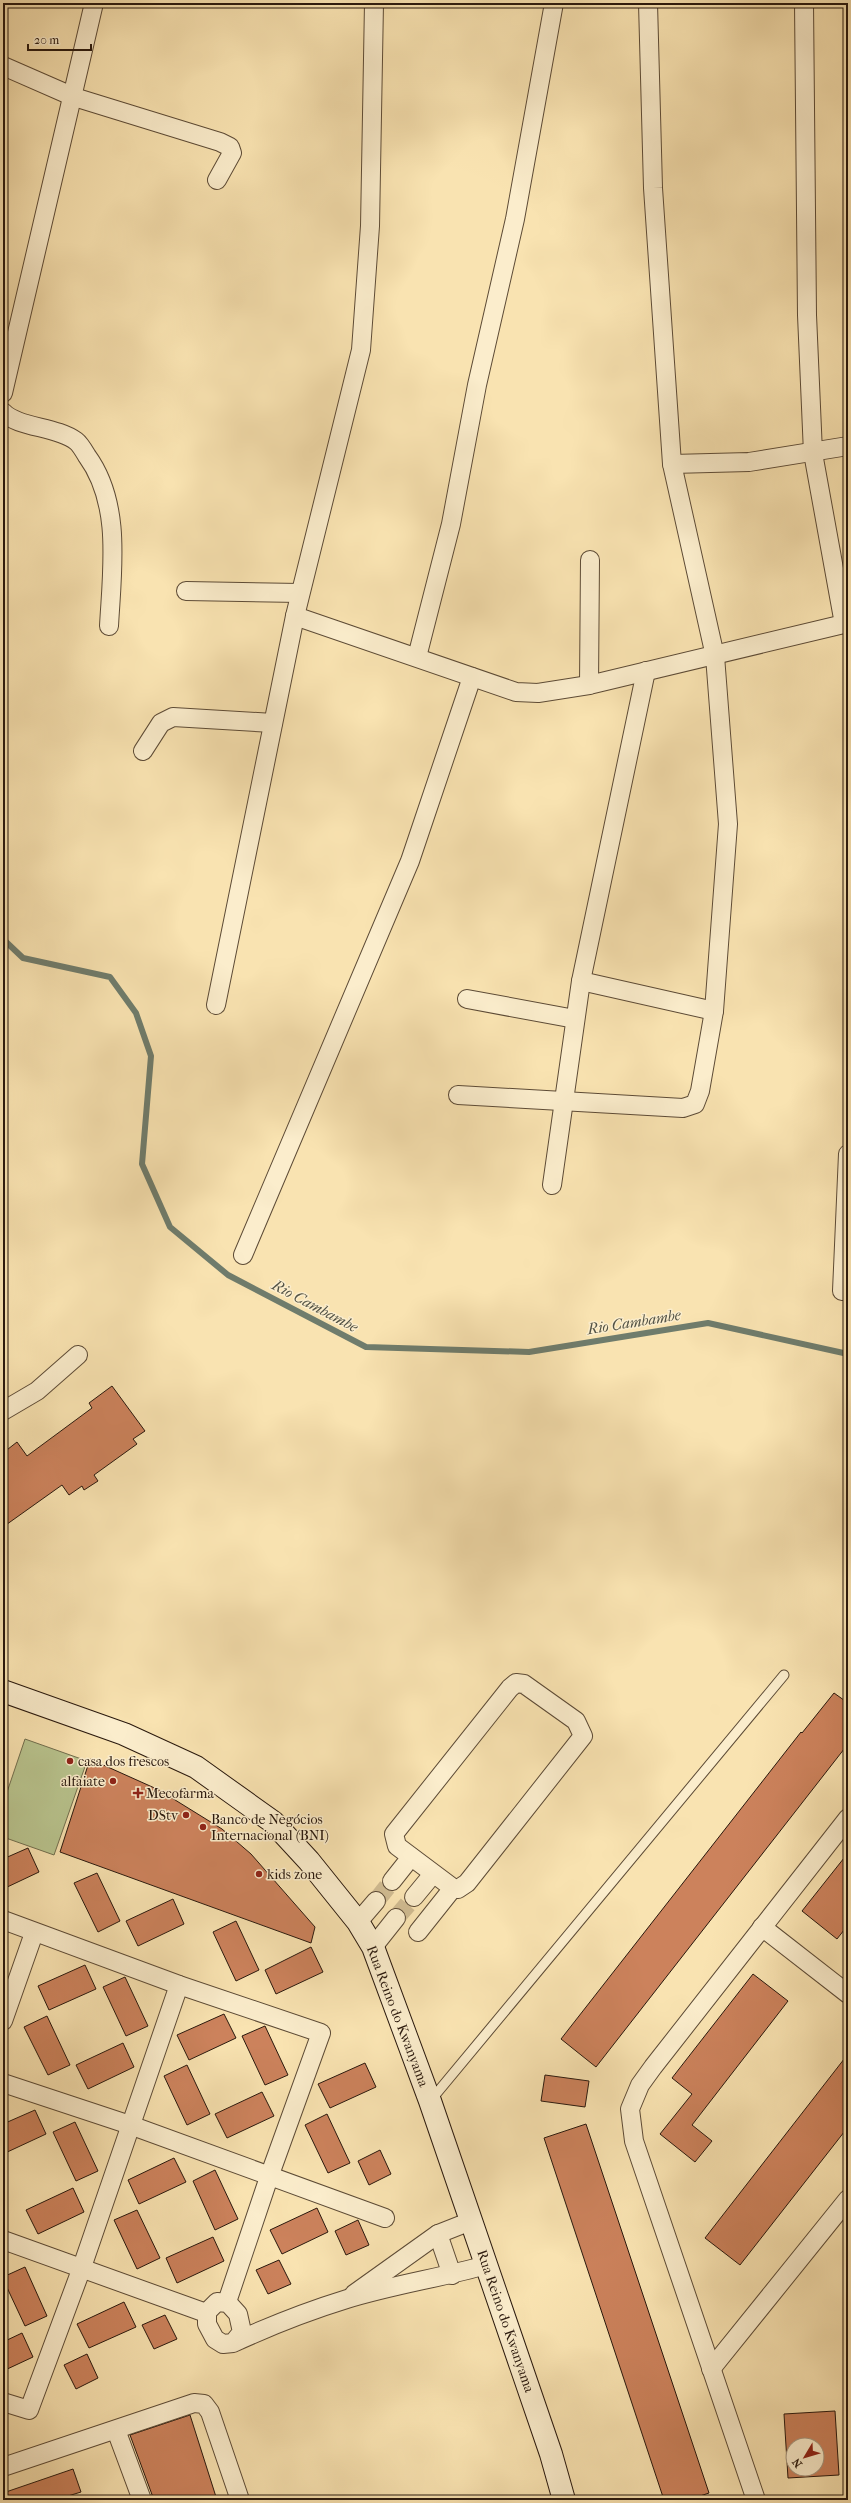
<svg xmlns="http://www.w3.org/2000/svg" width="851" height="2503" font-family="'IM FELL French Canon',serif">
	<rect width="100%" height="100%" fill="#f9e3b1"/>
	<filter id="stains"><feTurbulence type="fractalNoise" baseFrequency=".005" numOctaves="4"/><feColorMatrix values="0 0 0 0 .2 0 0 0 0 .09 0 0 0 0 .02 0 0 0 .5 -.17"/></filter>
	<radialGradient id="worn" r=".72"><stop offset=".6" stop-color="#630" stop-opacity="0"/><stop offset="1" stop-color="#630" stop-opacity=".3"/></radialGradient>
	<polygon fill="#b9c58f" stroke="#716e4e" points="25,1739 87,1761 54,1855 3,1837 3,1804"/>
	<g fill="none" stroke-linecap="round" stroke-linejoin="round">
		<polyline stroke="#6f7c6c" stroke-width="6" points="3,939 23,958 110,977 136,1013 151,1056 142,1164 170,1227 228,1275 366,1347 529,1352 708,1323 848,1354"/>
	</g>
	<g fill="#cc825c" stroke="#29180d" fill-rule="evenodd">
		<polygon points="112,1386 145,1431 133,1439 137,1444 94,1475 98,1481 84,1490 82,1486 69,1495 62,1485 3,1527 3,1453 17,1442 27,1456 92,1408 89,1403"/>
		<polygon points="834,1693 848,1703 848,1744 596,2067 561,2039 801,1732 802,1733"/>
		<polygon points="90,1759 159,1790 222,1829 251,1854 315,1927 311,1943 60,1852"/>
		<polygon points="28,1848 39,1872 3,1889 3,1859"/>
		<polygon points="848,1853 848,1925 837,1939 802,1911"/>
		<polygon points="97,1873 120,1921 98,1932 74,1883"/>
		<polygon points="173,1899 184,1924 138,1946 126,1921"/>
		<polygon points="236,1921 259,1970 236,1981 213,1932"/>
		<polygon points="311,1947 323,1972 276,1994 265,1970"/>
		<polygon points="85,1965 96,1989 49,2010 38,1986"/>
		<polygon points="753,1974 788,2001 692,2125 712,2141 695,2162 660,2134 692,2094 672,2078"/>
		<polygon points="125,1977 148,2026 126,2036 103,1987"/>
		<polygon points="224,2014 236,2038 189,2060 177,2035"/>
		<polygon points="47,2016 70,2065 48,2075 24,2027"/>
		<polygon points="265,2026 288,2075 265,2085 242,2036"/>
		<polygon points="123,2043 134,2067 88,2089 76,2065"/>
		<polygon points="848,2054 848,2127 740,2265 705,2238"/>
		<polygon points="365,2063 376,2087 330,2108 318,2084"/>
		<polygon points="187,2065 210,2114 187,2125 164,2076"/>
		<polygon points="545,2075 589,2081 585,2107 541,2101"/>
		<polygon points="262,2092 274,2116 227,2138 215,2114"/>
		<polygon points="35,2110 46,2134 3,2154 3,2124"/>
		<polygon points="327,2114 350,2163 328,2173 305,2125"/>
		<polygon points="75,2122 98,2171 76,2181 53,2132"/>
		<polygon points="586,2124 709,2493 688,2500 664,2500 544,2138"/>
		<polygon points="380,2150 391,2174 369,2185 358,2161"/>
		<polygon points="174,2158 186,2182 139,2204 128,2180"/>
		<polygon points="215,2170 238,2219 215,2230 193,2181"/>
		<polygon points="73,2188 84,2212 38,2234 26,2210"/>
		<polygon points="317,2208 328,2232 282,2254 270,2230"/>
		<polygon points="137,2210 160,2258 137,2269 114,2220"/>
		<polygon points="358,2220 369,2245 346,2255 335,2231"/>
		<polygon points="213,2237 224,2261 177,2283 166,2258"/>
		<polygon points="279,2260 291,2284 268,2294 256,2270"/>
		<polygon points="25,2267 47,2316 25,2326 3,2279 3,2277"/>
		<polygon points="124,2302 136,2327 89,2348 77,2324"/>
		<polygon points="165,2315 177,2339 154,2349 142,2325"/>
		<polygon points="22,2333 33,2357 3,2371 3,2342"/>
		<polygon points="87,2354 98,2378 76,2389 64,2365"/>
		<path d="M835,2411L839,2475L788,2478L784,2414ZM793,2445H817V2469H793Z"/>
		<polygon points="190,2415 217,2500 154,2500 130,2435"/>
		<polygon points="73,2469 81,2492 68,2496 70,2500 3,2500 3,2493"/>
	</g>
	<g fill="none" stroke-linecap="round" stroke-linejoin="round">
		<g stroke="#cfba90" stroke-width="18" stroke-dasharray="18 9" stroke-linecap="butt">
			<polyline points="376,1901 392,1881"/>
			<polyline points="396,1918 414,1897"/>
		</g>
		<g stroke="#5d4b36" stroke-width="11">
			<polyline id="lane" points="431,2100 784,1675"/>
		</g>
		<g stroke="#5d4b36" stroke-width="20">
			<g id="street">
				<polyline points="804,3 807,315 813,453 844,624"/>
				<polyline points="3,66 74,97 220,142 230,147 232,153 217,180"/>
				<polyline points="3,393 94,3"/>
				<path d="M3,412C18,428 56,426 76,441C80,444 84,451 87,456C122,504 112,570 109,626"/>
				<polyline points="672,464 749,462 848,446"/>
				<polyline points="186,591 300,593"/>
				<polyline points="295,616 516,692 538,693 589,685 848,623"/>
				<polyline points="417,657 451,524 477,385 515,219 554,3"/>
				<polyline points="589,685 590,560"/>
				<polyline points="143,751 161,723 173,717 273,723"/>
				<polyline points="581,981 714,1011"/>
				<polyline points="467,999 575,1019"/>
				<polyline points="216,1005 295,616 361,350 370,226 374,3"/>
				<polyline points="458,1095 683,1108 695,1104 700,1091 714,1011 728,824 715,656 672,464 653,188 648,3"/>
				<polyline points="552,1185 581,981 646,671"/>
				<polyline points="243,1255 410,861 472,677"/>
				<polyline points="842,1291 848,1154"/>
				<polyline points="3,1411 37,1391 78,1355"/>
				<polygon points="516,1683 524,1684 576,1721 583,1736 467,1883 458,1889 453,1888 397,1846 394,1834 510,1688"/>
				<polyline points="392,1881 411,1857"/>
				<polyline points="414,1897 433,1874"/>
				<polyline points="3,1920 179,1985 321,2033 269,2177 227,2302"/>
				<polyline points="358,1922 376,1901"/>
				<polyline points="762,1927 848,1994"/>
				<polyline points="418,1932 453,1888"/>
				<polyline points="373,1947 396,1918"/>
				<polyline points="3,2021 34,1933"/>
				<polyline points="3,2083 130,2125 385,2218"/>
				<polyline points="438,2234 452,2275"/>
				<polyline points="3,2240 206,2313"/>
				<polyline points="354,2294 438,2234 471,2221"/>
				<path d="M233,2343L242,2332L238,2314L228,2303L217,2302L207,2312V2324L215,2339L223,2344L233,2343C270,2326 308,2311 347,2299C392,2285 440,2278 486,2265"/>
				<polyline points="711,2369 848,2199"/>
				<polyline points="3,2402 29,2410 81,2270 179,1985"/>
				<polyline points="116,2430 142,2500"/>
				<polyline points="3,2467 194,2403 204,2404 210,2412 240,2500"/>
				<polyline points="756,2500 634,2141 630,2109 640,2085 653,2067 848,1818"/>
			</g>
		</g>
		<g stroke="#29180d" stroke-width="24">
			<polyline id="secondary" points="3,1691 124,1734 196,1767 273,1822 309,1861 358,1922 373,1947 430,2101 551,2454 564,2500"/>
		</g>
		<use href="#lane" stroke="#fbedcc" stroke-width="9"/>
		<use href="#street" stroke="#fbedcc" stroke-width="18"/>
		<use href="#secondary" stroke="#fbedcc" stroke-width="22"/>
	</g>
	<g fill="#8f2418" stroke="#fbedcc" stroke-width="1.5">
		<circle cx="70" cy="1761" r="4"/>
		<circle cx="113" cy="1781" r="4"/>
		<path d="M136 1787h4v4h4v4h-4v4h-4v-4h-4v-4h4z"/>
		<circle cx="186" cy="1815" r="4"/>
		<circle cx="203" cy="1827" r="4"/>
		<circle cx="259" cy="1874" r="4"/>
	</g>
	<g text-anchor="middle" stroke-width="3" stroke-linejoin="round" paint-order="stroke">
		<g font-size="14" fill="#29180d" stroke="#fbedcc" text-anchor="start">
			<text x="78" y="1766">casa dos frescos</text>
			<text x="105" y="1786" text-anchor="end">alfaiate</text>
			<text x="146" y="1798">Mecofarma</text>
			<text x="178" y="1820" text-anchor="end">DStv</text>
			<text x="211" y="1824">Banco de Negócios<tspan x="211" dy="16">Internacional (BNI)</tspan></text>
			<text x="267" y="1879">kids zone</text>
		</g>
		<g font-size="14" fill="#29180d" stroke="#fbedcc">
			<text transform="translate(398 2016) rotate(69)" y="5">Rua Reino do Kwanyama</text>
			<text transform="translate(506 2321) rotate(71)" y="5">Rua Reino do Kwanyama</text>
		</g>
		<g font-size="15" font-style="italic" fill="#525245" stroke="#fbedcc">
			<text transform="translate(315 1306) rotate(28)" y="5">Rio Cambambe</text>
			<text transform="translate(634 1322) rotate(-9)" y="5">Rio Cambambe</text>
		</g>
	</g>
	<rect width="851" height="2503" fill="none" stroke="#f9e3b1" stroke-width="16"/>
	<rect x="4" y="4" width="843" height="2495" fill="none" stroke="#29180d" stroke-width="2"/>
	<rect x="8" y="8" width="835" height="2487" fill="none" stroke="#29180d"/>
	<g transform="translate(805 2457) rotate(232)"><circle r="19" fill="#fbedcc" stroke="#a79880"/>
	<path d="M0-3L7 15L0 10L-7 15Z" fill="#8f2418"/>
	<text y="-6" font-size="11" font-weight="bold" text-anchor="middle" fill="#29180d">N</text>
	</g>
	<path d="M28 44v6h63v-6" fill="none" stroke="#29180d" stroke-width="2"/>
	<text x="34" y="44" font-size="12" fill="#29180d" stroke="#fbedcc" stroke-width="3" paint-order="stroke">20 m</text>
	<rect width="100%" height="100%" filter="url(#stains)"/>
	<rect width="100%" height="100%" fill="url(#worn)"/>
</svg>
